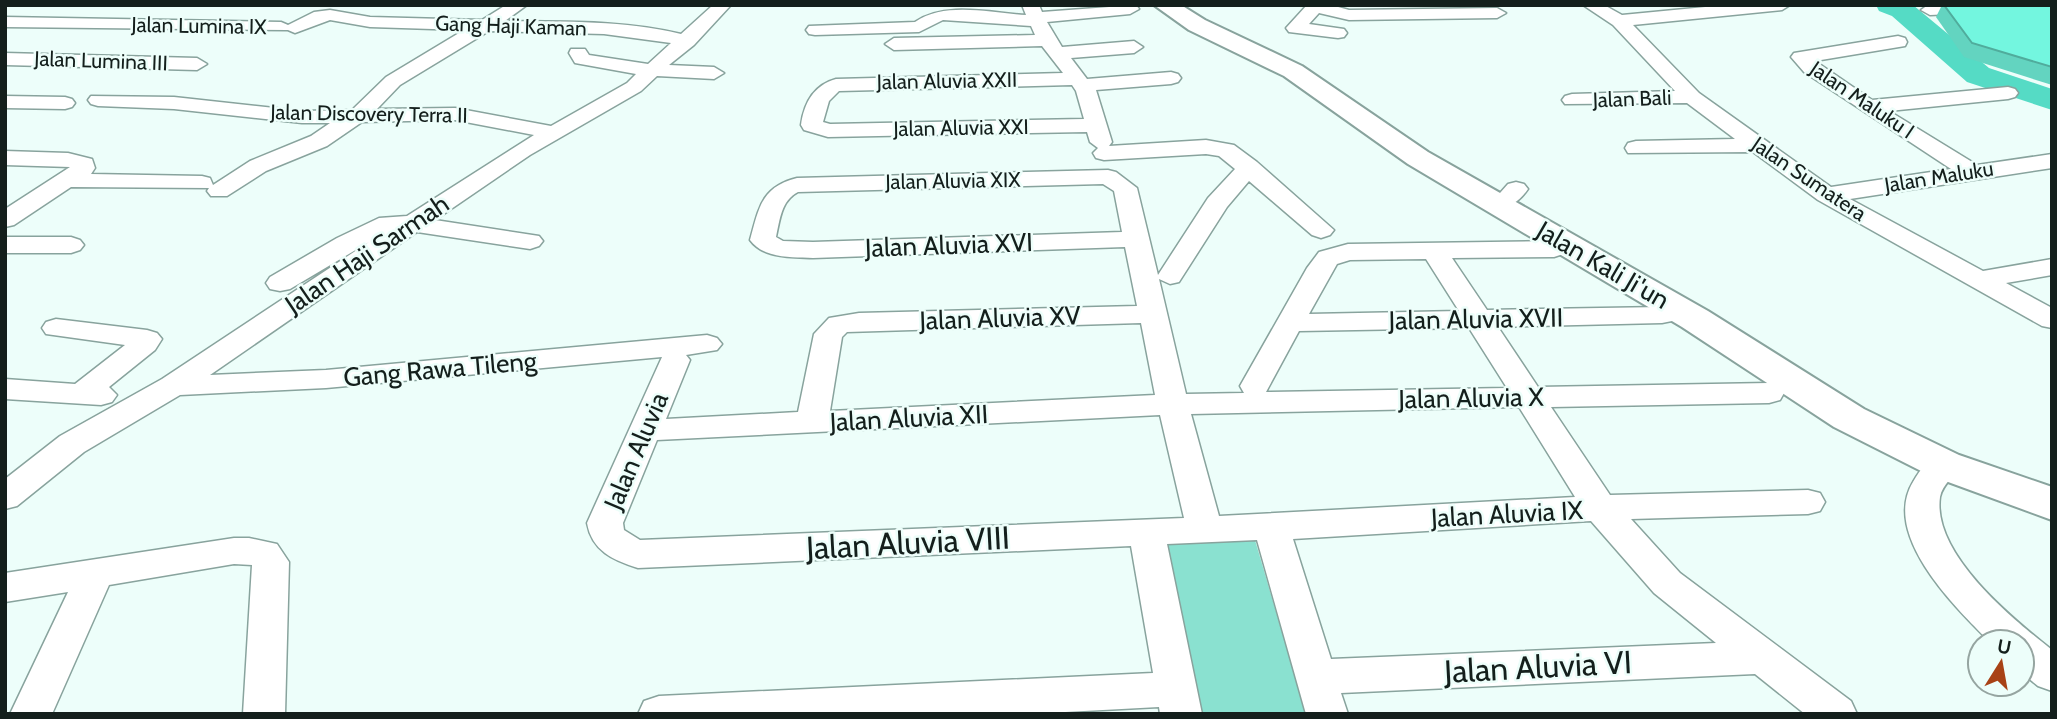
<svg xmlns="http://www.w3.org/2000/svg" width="2057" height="719" font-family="Cabin,sans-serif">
	<rect width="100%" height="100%" fill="#edfefa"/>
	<polygon fill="#8ae1d0" points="1255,540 1306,714 1202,714 1167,544"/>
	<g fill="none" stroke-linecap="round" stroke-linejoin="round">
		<polygon fill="#55dbc5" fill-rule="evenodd" points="1876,5 1913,5 1989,68 2052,89 2052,110 1967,82 1892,16 1879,11"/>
		<g stroke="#88a39d" stroke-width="3">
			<g id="street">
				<path d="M506,5H527L505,21C564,22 624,20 681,34L713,5H731L694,45L669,65L714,67L724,73L714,79L657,76L641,91L530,155L435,220L539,236L543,241L539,246L530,249L417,232L210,375L326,370L707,335L717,338L722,344L717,350L686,355L690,360L666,419L798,412L814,334L829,318L859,313L1137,306L1125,247L813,258C792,257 764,259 750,240C759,208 761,187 797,178L1108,170L1116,172L1137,188L1158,275L1208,198L1235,169L1219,156L1206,154L1104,160L1096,158L1093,153L1098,148L1090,142L1087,132L828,137L804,130L801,125C804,103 814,85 836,79L1063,73L1042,46L894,50L885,44L894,38L1035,35L1031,26L943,20L919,32L815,35L809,34L806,30L809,26L915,22C945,1 991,13 1026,15L1022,5H1039L1042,12L1136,5L1139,9L1130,14L1047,22L1062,47L1134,41L1143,47L1134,53L1071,58L1087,79L1171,72L1178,74L1181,78L1178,82L1171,84L1096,90L1112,142L1109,146L1206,140L1234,145L1257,162L1334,230L1330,235L1321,238L1312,235L1249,181L1227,207L1179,282L1170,284L1159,279L1186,394L1244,393L1240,386L1307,268L1319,252L1348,244L1554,241L1563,244L1567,249L1563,254L1554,257L1452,258L1487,310L1662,307L1672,309L1676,315L1672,321L1662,323L1498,327L1538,387L1769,383L1780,386L1784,393L1780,400L1769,403L1551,407L1610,495L1808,490L1820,493L1825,502L1820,511L1808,514L1631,519L1680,573L1851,701L1857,714H1805L1755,674L1341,693L1348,714H1306L1257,540L1167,544L1202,714H1160L1159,707L1028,714H638L644,701L659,696L1153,673L1131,546L638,568C613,560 592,551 587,523L662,357L326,388L180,395L84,452L17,506L5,509V479L60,436L162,379L369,242L290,289L280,291L270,289L266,283L270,277L337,238L379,218L407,216L534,135L455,120L362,122L327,146L266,171L227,196H211L207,191L209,188L71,187L14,225L5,227V209L70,167L5,165V151L68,153L92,159L95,168L91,174L202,176L210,178L213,185L250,161L311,136L330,123H302L174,109L98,106L91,104L88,100L91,96L174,97L302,111L352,110L386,77L464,30L370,27L330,20L295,33L288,30L5,27V17L281,22L288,25L314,12L330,10L370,17L482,20ZM489,31L604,34L671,43L648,64L589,55L585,49H571L569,53L575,63L636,74L627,83L551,126L455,108L377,109L400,85ZM1072,85L1076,91L1084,119L830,124L823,122L829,101L839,91ZM1103,184L1114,191L1122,232L813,242L783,241L776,237C780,219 781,201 798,192ZM1426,259L1459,311L1309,314L1337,264L1350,260ZM1141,323L1155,395L830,411L842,337L847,332ZM1469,328L1507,388L1266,392L1299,331ZM1519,407L1575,497L1219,516L1191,414ZM1160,415L1184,518L640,540L624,530L623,523L657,440ZM1591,521L1654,593L1716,643L1331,659L1293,539Z"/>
				<polygon points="1307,5 1331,5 1349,10 1497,8 1506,13 1497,18 1349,20 1319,13 1309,24 1344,29 1347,33 1344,37 1338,38 1289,32 1286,28"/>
				<polygon points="1583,5 1604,5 1622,15 1726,5 1790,5 1782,10 1633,25 1699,93 1831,187 1951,169 1804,72 1791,57 1794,53 1898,36 1905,38 1907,42 1905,46 1815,61 1872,100 2008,87 2015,89 2018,93 2015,97 2008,99 1889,111 1977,165 2052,154 2052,168 1850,199 1983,271 2052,259 2052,275 2006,283 2052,308 2052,328 2042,326 1818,200 1753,152 1628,153 1625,148 1628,143 1636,141 1735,139 1687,103 1565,104 1562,100 1565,96 1572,94 1675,91 1613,25"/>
				<polygon points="1928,5 2047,5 2039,10 1930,15 1921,10"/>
				<polygon points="5,53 197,58 207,64 197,70 5,65"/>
				<polygon points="5,96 65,97 72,99 75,103 72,107 65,109 5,108"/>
				<path d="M1516,182L1524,184L1528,189C1518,204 1504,211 1485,206L1482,201L1485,196L1500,193L1508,184Z"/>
				<polygon points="5,237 71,237 80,240 84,245 80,250 71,253 5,253"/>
				<polygon points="56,319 147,330 157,333 162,339 155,350 109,387 117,395 112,402 101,405 5,399 5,379 75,384 125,345 46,334 42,328 46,322"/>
				<path d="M1944,454L1956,457L1961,465C1955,475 1942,485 1940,497C1932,554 2013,619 2052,650V691L2038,686L2022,673V642H1990C1955,607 1881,535 1913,482C1921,468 1929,458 1944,454Z"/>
				<polygon points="234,538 249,538 277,544 289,562 285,714 243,714 252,565 234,564 109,585 52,714 10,714 68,592 5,602 5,573"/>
			</g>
		</g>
		<g stroke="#88a39d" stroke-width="4">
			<polygon id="secondary" points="1154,5 1181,5 1205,20 1302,66 1428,152 1708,311 1864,409 1959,455 2052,487 2052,520 1929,475 1834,427 1682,327 1408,164 1284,76 1189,30"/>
		</g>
		<use href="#street" fill="#fff" fill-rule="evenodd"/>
		<use href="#secondary" fill="#fff" fill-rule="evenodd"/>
	</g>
	<polygon fill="#63d4c0" points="1942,5 2052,5 2052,85 1964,57 1936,17"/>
	<polygon fill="#73f6df" stroke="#50ac9c" stroke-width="2" points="1944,5 2052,5 2052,67 1972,43"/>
	<g text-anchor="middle" stroke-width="5" stroke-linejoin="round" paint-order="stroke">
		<g font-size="21" fill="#141f1c" stroke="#edfefa">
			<text transform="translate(199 26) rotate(1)" y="7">Jalan Lumina IX</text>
			<text transform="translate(511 26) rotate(2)" y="7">Gang Haji Kaman</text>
			<text transform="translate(101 61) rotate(2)" y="7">Jalan Lumina III</text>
			<text transform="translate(947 81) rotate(-1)" y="7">Jalan Aluvia XXII</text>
			<text transform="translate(1632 99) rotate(-2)" y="7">Jalan Bali</text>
			<text transform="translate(1862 100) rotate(34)" y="7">Jalan Maluku I</text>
			<text transform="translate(369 114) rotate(1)" y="7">Jalan Discovery Terra II</text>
			<text transform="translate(961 128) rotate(-1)" y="7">Jalan Aluvia XXI</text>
			<text transform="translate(1939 177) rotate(-9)" y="7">Jalan Maluku</text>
			<text transform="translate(1809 179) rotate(34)" y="7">Jalan Sumatera</text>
			<text transform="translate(953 181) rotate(-1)" y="7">Jalan Aluvia XIX</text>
		</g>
		<g font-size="26" fill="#141f1c" stroke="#edfefa">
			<text transform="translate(949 245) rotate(-2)" y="9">Jalan Aluvia XVI</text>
			<text transform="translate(367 254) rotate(-34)" y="9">Jalan Haji Sarmah</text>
			<text transform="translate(1603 265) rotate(30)" y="9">Jalan Kali Ji'un</text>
			<text transform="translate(1000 318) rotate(-2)" y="9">Jalan Aluvia XV</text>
			<text transform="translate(1476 319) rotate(-1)" y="9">Jalan Aluvia XVII</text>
			<text transform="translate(440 369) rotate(-5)" y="9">Gang Rawa Tileng</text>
			<text transform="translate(1471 398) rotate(-1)" y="9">Jalan Aluvia X</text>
			<text transform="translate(909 418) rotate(-3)" y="9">Jalan Aluvia XII</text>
			<text transform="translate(636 451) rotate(-67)" y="9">Jalan Aluvia</text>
			<text transform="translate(1507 514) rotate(-3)" y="9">Jalan Aluvia IX</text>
		</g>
		<g font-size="32" fill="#141f1c" stroke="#edfefa">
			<text transform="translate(908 543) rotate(-3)" y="11">Jalan Aluvia VIII</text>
			<text transform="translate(1538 667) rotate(-3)" y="11">Jalan Aluvia VI</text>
		</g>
	</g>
	<rect width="2057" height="719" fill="none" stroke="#141f1c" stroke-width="14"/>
	<g transform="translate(2001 663) rotate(11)"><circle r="33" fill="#edfefa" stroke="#96a5a1" stroke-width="2"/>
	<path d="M0-5L12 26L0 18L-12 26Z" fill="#a84216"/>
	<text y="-10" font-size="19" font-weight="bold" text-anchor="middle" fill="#141f1c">U</text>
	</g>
</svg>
